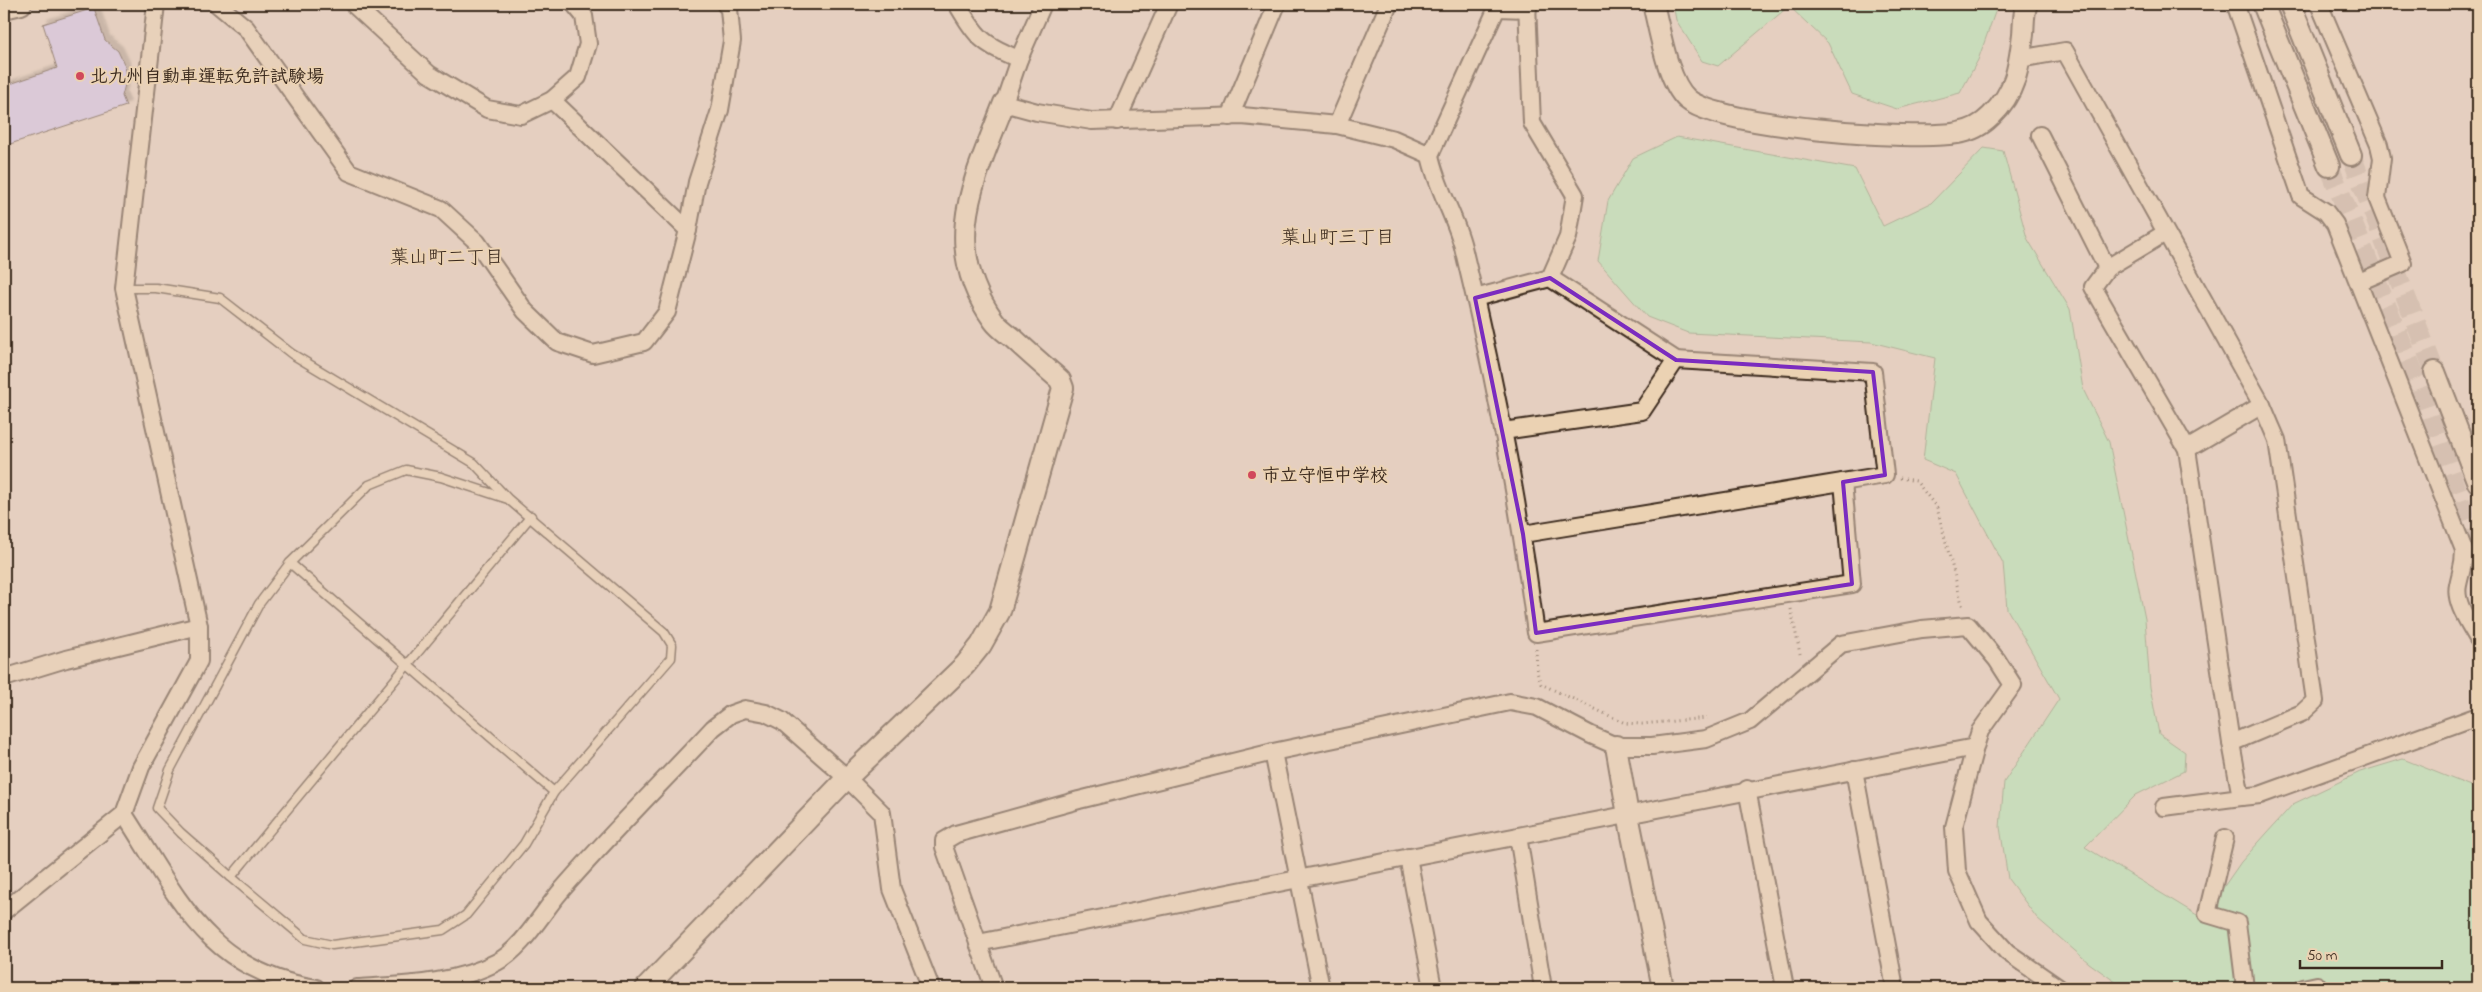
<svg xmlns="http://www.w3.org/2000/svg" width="2482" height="992" font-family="'Indie Flower','Klee One',sans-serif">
	<defs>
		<filter id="shadow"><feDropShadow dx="4.5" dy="-4.5" stdDeviation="1" flood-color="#0004"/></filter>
	</defs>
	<rect width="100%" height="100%" fill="#e5cfc0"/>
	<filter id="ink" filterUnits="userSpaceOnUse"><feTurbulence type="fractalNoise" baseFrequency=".02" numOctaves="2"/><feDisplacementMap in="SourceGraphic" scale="10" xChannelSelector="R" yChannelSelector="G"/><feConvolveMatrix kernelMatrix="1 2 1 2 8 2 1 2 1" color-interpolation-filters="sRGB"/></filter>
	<g filter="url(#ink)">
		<g fill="#a7ebb5" stroke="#718a6a">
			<polygon points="1673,4 1998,4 1978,60 1960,93 1897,109 1852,94 1828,43 1789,6 1718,66 1702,61 1676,20"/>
			<polygon points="1677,137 1855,169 1883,226 1931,203 1984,148 2003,151 2027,238 2070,309 2083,389 2109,442 2145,619 2150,687 2159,734 2185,752 2184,771 2136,795 2085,847 2202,918 2241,862 2293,804 2360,772 2403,759 2478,789 2478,988 2124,988 2089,963 2037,918 2008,879 2000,827 2004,782 2059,699 2007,609 2003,563 1956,474 1923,460 1935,358 1871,342 1688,333 1647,317 1598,261 1608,201 1633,158"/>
		</g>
		<polygon fill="#cec2f4" stroke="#3b2a1e" filter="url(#shadow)" points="94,8 105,40 118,51 125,66 127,77 122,96 126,106 4,146 4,86 57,68 43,24"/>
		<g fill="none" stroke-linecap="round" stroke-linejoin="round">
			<g stroke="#c3aea0" stroke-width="20" stroke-dasharray="20 10" stroke-linecap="butt">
				<polyline points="2351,155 2435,372"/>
				<polyline points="2329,166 2418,383 2478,552"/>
			</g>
			<g stroke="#3b2a1e" stroke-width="11">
				<g id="service">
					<polyline points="124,288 156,288 220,298 292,354 474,463 508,499 664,632 672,645 671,658 554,792 524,844 466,915 443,930 332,945 305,939 231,877 181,833 157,808 170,770 259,604 290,563 369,485 406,470 441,477 508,499"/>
					<polyline points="290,563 554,792"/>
					<polyline points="231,877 531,516"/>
				</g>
			</g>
			<g stroke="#3b2a1e" stroke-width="20">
				<g id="minor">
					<polyline points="217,4 246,28 349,172 441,209 477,242 525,311 557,342 593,354 644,342 667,312 688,230 697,182 720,110 732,41 729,9 725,4"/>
					<polyline points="353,4 429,74 487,109 521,115 552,100 578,77 588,44 584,16 574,4"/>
					<path d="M957,4C976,37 983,45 1019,59"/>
					<polyline points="1043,4 1019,59 1004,103 1037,112 1092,121 1242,116 1337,125 1394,139 1430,155"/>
					<polyline points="1527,4 1532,123 1575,195 1568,237 1550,278"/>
					<path d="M2240,4L2237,9L2301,196L2326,212L2335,224L2464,550C2464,566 2461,570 2458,585C2454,603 2470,624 2478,639"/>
					<polyline points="2319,4 2379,145 2382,158 2377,198 2403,263 2359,282"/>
					<path d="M1528,9L1497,8L1430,155C1436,187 1455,215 1463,247C1494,374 1519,503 1536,633L1852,584L1843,482"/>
					<polyline points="2019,59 2065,51 2262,405 2277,440 2315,701 2302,713 2231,743"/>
					<polyline points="552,100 688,230"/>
					<polyline points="1230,117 1277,4"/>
					<polyline points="1117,121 1169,4"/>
					<polyline points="1337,125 1389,4"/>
					<polyline points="2040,135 2107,268 2165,233"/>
					<polyline points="2107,268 2093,287 2187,449 2262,405"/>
					<polyline points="1475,298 1550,278 1676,360 1873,372 1885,475 1523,534"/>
					<polyline points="1503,431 1642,411 1676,360"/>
					<polyline points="4,678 66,659 199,626"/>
					<polyline points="1273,752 1321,988"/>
					<polyline points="1854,770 1895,988"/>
					<polyline points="1747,789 1785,988"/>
					<polyline points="2241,797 2260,795 2478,716"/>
					<polyline points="2164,807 2241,797 2231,743 2187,449"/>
					<path d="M124,814C178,897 207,971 316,988"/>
					<polyline points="1518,836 1543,988"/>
					<polyline points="2225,838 2207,914 2237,923 2245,988"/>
					<polyline points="1408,857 1433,988"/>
					<polyline points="4,911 124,814 141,767 199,661 199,626 124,288 156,4"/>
					<path d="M978,943C1310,876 1642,811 1975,747"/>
					<path d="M357,988C403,985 456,984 497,962C522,949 542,913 560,892C609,835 662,783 713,728L731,714L745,709L766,713L782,721L847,778L882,813L892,889L931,988"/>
					<polyline points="994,988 944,847 944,841 956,834 1079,800 1273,752 1510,702 1537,707 1591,735 1616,746 1652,746 1706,739 1750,721 1841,644 1922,629 1968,625 1997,660 2013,685 1980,731 1975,747 1954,827 1957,871 1979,921 2007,952 2059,988"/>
					<polyline points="2303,988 2317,985 2316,988"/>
				</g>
			</g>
			<g stroke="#3b2a1e" stroke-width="24">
				<g id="tertiary">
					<path d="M1653,4C1660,30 1667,81 1687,99C1719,127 1914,141 1958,133C1971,131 1983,124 1991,116C2016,92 2019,67 2023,34C2024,24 2023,13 2027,4"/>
					<polyline points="2263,4 2329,166"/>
					<polyline points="2290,4 2351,155"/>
					<polyline points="4,8 21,4"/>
					<polyline points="2435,372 2478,483"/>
					<polyline points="1616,746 1628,815 1663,988"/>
					<path d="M646,988L847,778L965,665L981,645L1000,611L1063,388L1060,380C1044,366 1029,353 1014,339C1008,334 999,328 994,321C939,245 974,181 1004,103"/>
				</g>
			</g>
			<g stroke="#3b2a1e" stroke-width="3" stroke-dasharray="1 4" stroke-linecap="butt">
				<polyline points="1900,478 1916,481 1937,508 1963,608"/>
				<polyline points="1791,609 1800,654"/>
				<polyline points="1536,649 1537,672 1541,684 1625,723 1642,724 1707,718"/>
			</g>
			<use href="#service" stroke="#ebd2b3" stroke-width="8"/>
			<use href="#minor" stroke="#ebd2b3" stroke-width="16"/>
			<use href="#tertiary" stroke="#ebd2b3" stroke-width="20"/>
		</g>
	</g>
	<path d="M0 0H2482V992H0ZM1550,278L1676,360L1873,372L1885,475L1843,482L1852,584L1536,633L1523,534L1475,298Z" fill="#e5cfc0" fill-opacity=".55" fill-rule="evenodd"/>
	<path fill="none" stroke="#7b2cbf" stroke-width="4" stroke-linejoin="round" d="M1550,278L1676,360L1873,372L1885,475L1843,482L1852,584L1536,633L1523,534L1475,298Z"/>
	<g fill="#d1495b" stroke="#ebd2b3" stroke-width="2">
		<circle cx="80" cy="76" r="5"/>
		<circle cx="1252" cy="475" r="5"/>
	</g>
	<g text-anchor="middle" stroke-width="4" stroke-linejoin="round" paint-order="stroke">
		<g font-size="18" font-weight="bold" fill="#3b2a1e" stroke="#ebd2b3" text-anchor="start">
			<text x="90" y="82">北九州自動車運転免許試験場</text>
			<text x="1262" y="481">市立守恒中学校</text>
		</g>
		<g font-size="19" fill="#3b2a1e" stroke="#ebd2b3">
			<text x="1338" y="243">葉山町三丁目</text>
			<text x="447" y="263">葉山町二丁目</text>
		</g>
	</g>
	<rect width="2482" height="992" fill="none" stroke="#ebd2b3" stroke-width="20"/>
	<rect x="10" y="10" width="2462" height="972" fill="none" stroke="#3b2a1e" stroke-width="2" filter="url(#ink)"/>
	<path d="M2300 960v8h142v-8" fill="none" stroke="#3b2a1e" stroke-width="2.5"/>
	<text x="2307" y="960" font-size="15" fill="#3b2a1e" stroke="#ebd2b3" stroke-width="4" paint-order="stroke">50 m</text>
</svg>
